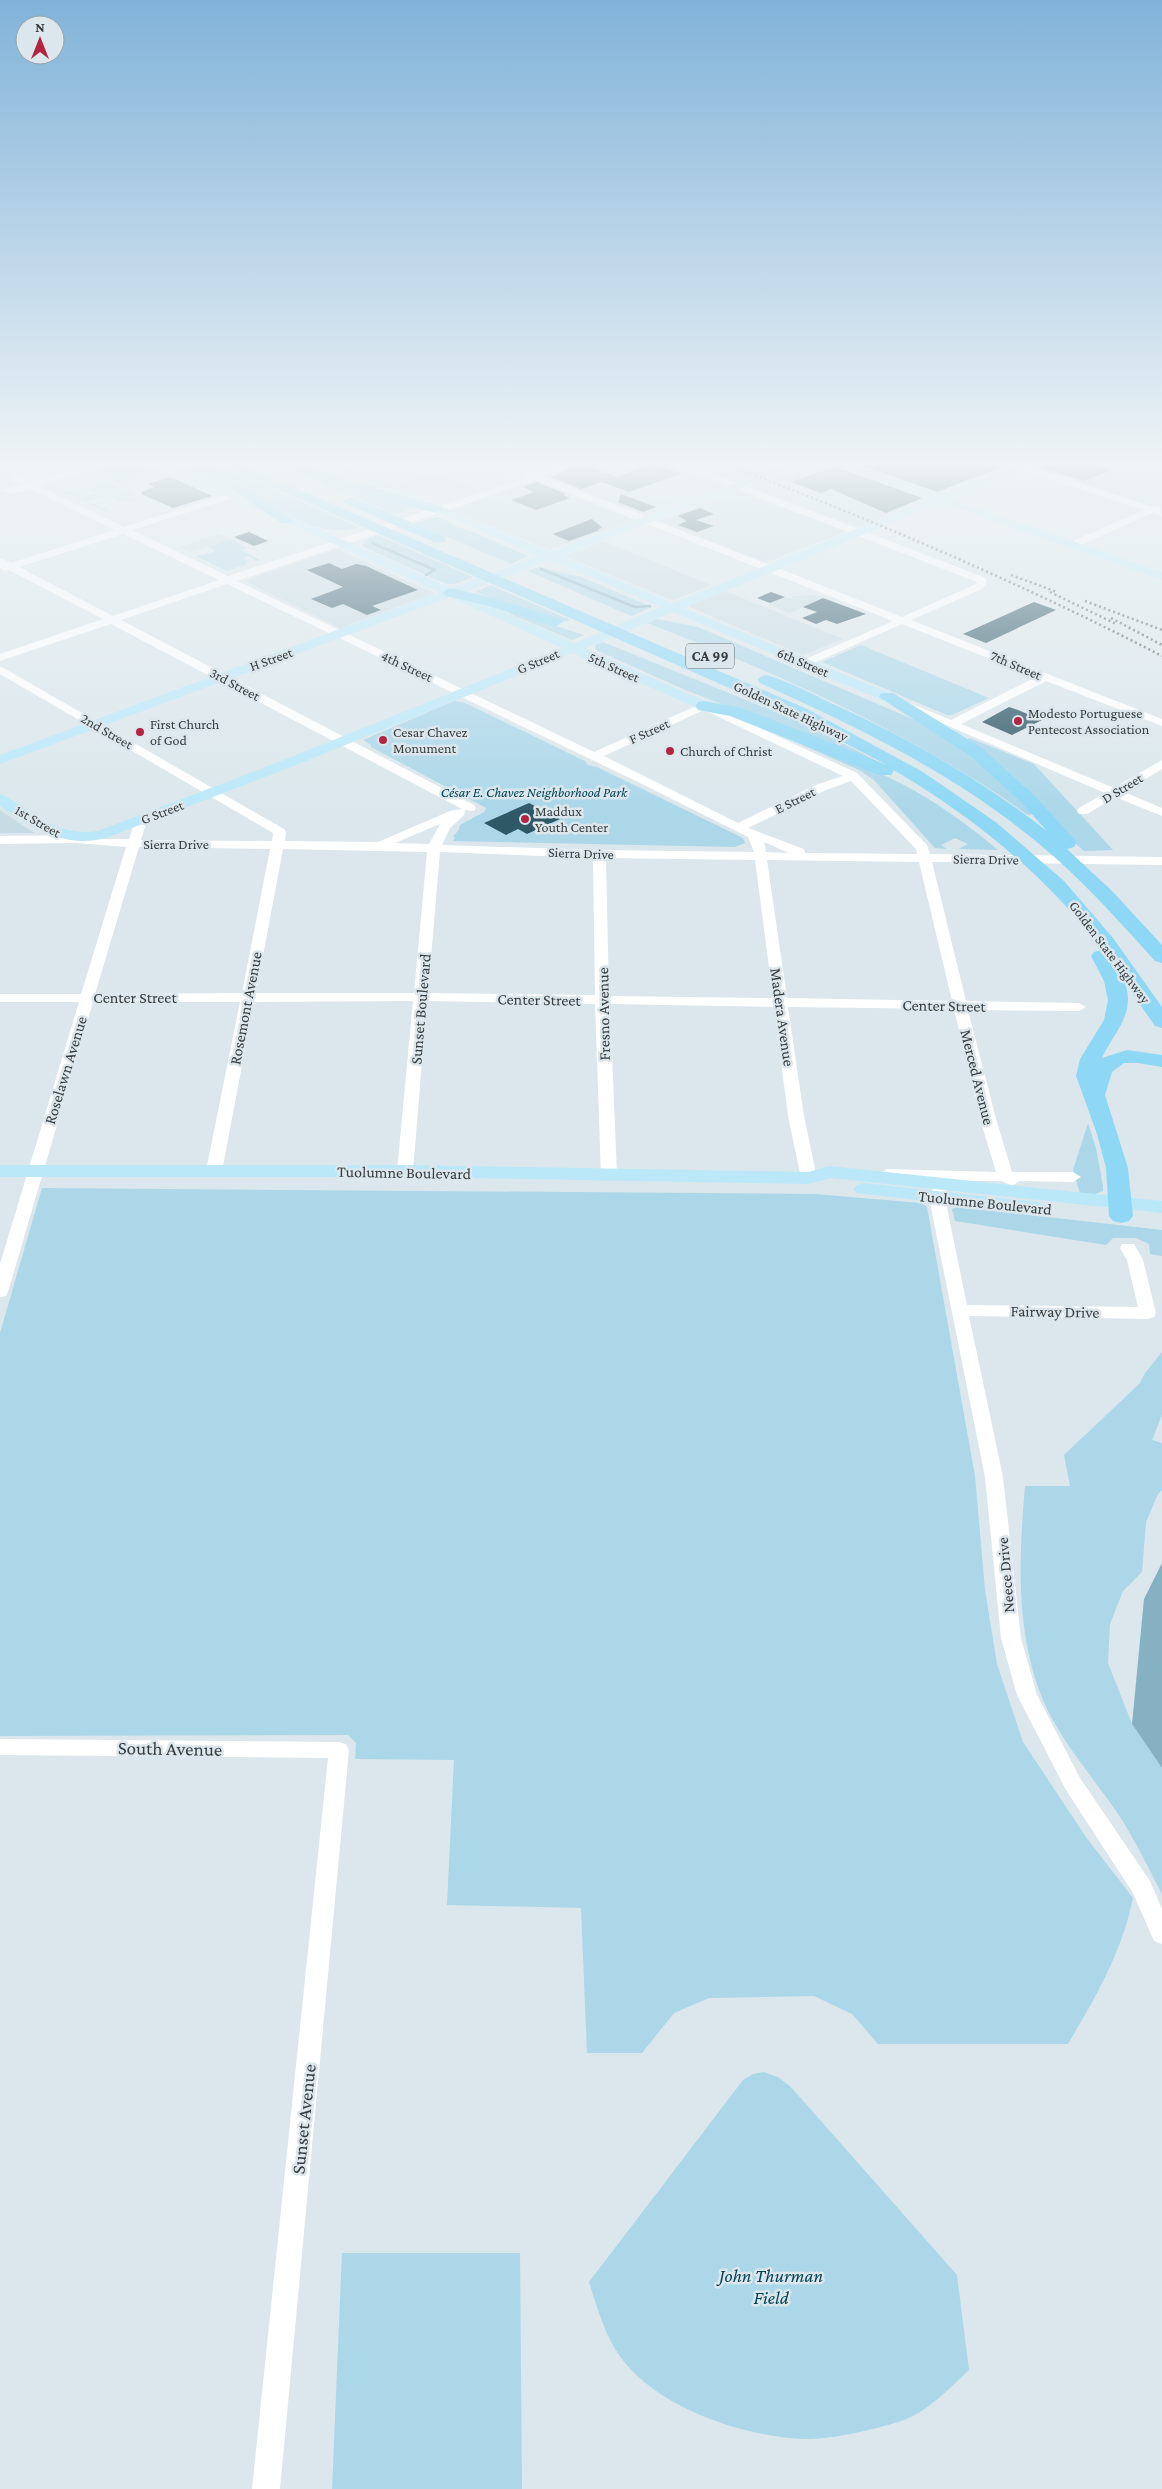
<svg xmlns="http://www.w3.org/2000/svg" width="1162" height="2489" font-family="'Crimson Pro',serif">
	<rect width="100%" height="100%" fill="#dbe7ec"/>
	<g fill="#c7dbe4">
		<polygon points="579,465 667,465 724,487 645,515 547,477"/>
		<polygon points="689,465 783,465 736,482"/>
		<polygon points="807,465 827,465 924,500 857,527 750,487"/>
		<polygon points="1036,465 1162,465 1162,500 1152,504 1144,503 1036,468"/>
		<polygon points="435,473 474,489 433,501 397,486"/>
		<polygon points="534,481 538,482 633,520 550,550 452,510"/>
		<polygon points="739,492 845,531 846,532 766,562 659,521"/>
		<polygon points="218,534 230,539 190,552 179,547"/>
		<polygon points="603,541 711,585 674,600 669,599 565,556"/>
		<polygon points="336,549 432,592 435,593 340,628 245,581"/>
		<polygon points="725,591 843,639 803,655 690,607 690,605"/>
		<polygon points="815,595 823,598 789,613 768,604 784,598 793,599 792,596"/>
		<polygon points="0,810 34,833 0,833"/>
	</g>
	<g fill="#abd7e9">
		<polygon points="111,465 146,465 158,471 148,465 162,470 120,483 92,471"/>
		<polygon points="197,465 249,498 177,466"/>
		<path d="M212,465H218L359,527C312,544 250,491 212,465Z"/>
		<polygon points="325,480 413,508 396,515 319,482"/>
		<polygon points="109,483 124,490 116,493 127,491 133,494 126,497 132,500 141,498 123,503 128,501 118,502 107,495 89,501 90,504 108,501 98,505 101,508 114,504 106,508 109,510 105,512 77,498 96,493 90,490 71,496 62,491 76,493"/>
		<polygon points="438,517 454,524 454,526 473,532 528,556 511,564 414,523"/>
		<polygon points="378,535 473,577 455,584 446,584 362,546 365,540"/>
		<polygon points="230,539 247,548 241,550 260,560 256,561 249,556 243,558 249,561 245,563 247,564 227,571 196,556 214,552 215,550 208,547"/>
		<polygon points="540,567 581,577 652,607 631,616 528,571"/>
		<polygon points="491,585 570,620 563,622 475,592"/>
		<polygon points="515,612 584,635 572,640 510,614"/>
		<path d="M657,619L698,627L922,723L958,745L1035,814L1028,815C912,733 780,674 647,623Z"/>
		<polygon points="603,642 803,723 879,762 874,764 683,689 596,650 595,645"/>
		<polygon points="861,645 989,698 952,715 947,715 822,662"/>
		<polygon points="454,701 465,703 585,761 588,765 597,767 743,838 745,843 735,847 453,841 455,838 453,836 459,830 460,825 484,812 486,808 371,747 371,745 363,740"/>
		<polygon points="970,738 1034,764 1113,850 1084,851 1076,844 1023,785 988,754 966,740"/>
		<path d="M805,744C838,756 872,768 904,785C937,802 969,826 998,850L958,849L968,844L955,838L941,845L947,849L935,848L874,780L859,770L802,745Z"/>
		<polygon points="1088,1123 1096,1148 1103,1186 1103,1191 1095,1194 1080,1193 1073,1170"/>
		<path d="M42,1188L815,1194L921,1203L927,1207L975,1476L985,1590L997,1664L1023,1742L1086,1837L1133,1898C1122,1952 1096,1997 1068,2044H878L852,2014L814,1996L709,1998L674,2013L642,2053H587L581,1908L447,1905L454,1760L355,1759L356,1743L348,1735L0,1736V1333Z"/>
		<polygon points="957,1207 1162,1230 1162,1256 1150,1254 1149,1244 1136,1238 1113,1238 1106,1245 955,1221 952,1209"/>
		<path d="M1162,1352V1415L1152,1440L1162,1443V1490L1158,1494L1146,1522L1142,1572L1123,1591L1110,1624L1108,1663L1132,1724L1162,1768V1894C1148,1868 1135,1839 1118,1814C1094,1778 1059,1739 1043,1700C1015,1631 1019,1558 1025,1486H1070L1064,1455L1140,1383L1145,1373Z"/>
		<path d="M764,2072L778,2077L790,2086L957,2275L969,2370C951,2387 927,2412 904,2420C878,2429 830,2440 803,2439C742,2436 656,2408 619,2355C604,2333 597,2307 589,2282L743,2080L753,2074Z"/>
		<polygon points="342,2253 520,2253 522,2489 332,2489"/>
	</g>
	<polygon fill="#86b1c2" points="1162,1563 1162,1768 1132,1724 1144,1599"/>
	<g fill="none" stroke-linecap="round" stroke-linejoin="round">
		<g stroke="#86b1c2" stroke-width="2.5">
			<polyline points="372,543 435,570 426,575"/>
			<polyline points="541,569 635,607 650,606"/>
		</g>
	</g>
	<g fill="#2f5867">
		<polygon points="586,465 617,477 648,465 660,465 681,474 629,492 602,482 581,489 551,477 575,466 576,469"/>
		<polygon points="861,465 1003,465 1004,466 937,492"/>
		<polygon points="1041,465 1098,465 1112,470 1084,481 1041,468"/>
		<polygon points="836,466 836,467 922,498 886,513 831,489 821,493 791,482"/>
		<polygon points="170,477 177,480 212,496 173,508 141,494 143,493 141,492 155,487 148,484"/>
		<polygon points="537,482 566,494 563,495 570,498 536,510 511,500 534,492 523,487"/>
		<polygon points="621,494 656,507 643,512 618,502"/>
		<polygon points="700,508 714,514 696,520 714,526 697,532 678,525 687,521 678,516"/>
		<polygon points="592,519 602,527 598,530 600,530 569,541 553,534"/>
		<polygon points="249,532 268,541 254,546 234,537"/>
		<polygon points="329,563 342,569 356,564 366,566 418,590 372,606 381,610 367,615 343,604 332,608 311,599 343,587 307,570"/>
		<polygon points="771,592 785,597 770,603 757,598"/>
		<polygon points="823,598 850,608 866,614 837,624 826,620 816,624 802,618 817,612 803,607"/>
		<polygon points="1034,602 1056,610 986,643 963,634"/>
		<polygon points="1009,707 1018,710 1042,720 1012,735 982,722"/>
		<polygon points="529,803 560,819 527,834 518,829 506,835 484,823"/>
	</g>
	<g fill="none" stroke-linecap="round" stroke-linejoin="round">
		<g fill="#fff" fill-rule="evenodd">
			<polygon points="0,465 22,465 23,467 18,470 0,470"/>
			<path d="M88,465H103L39,486L124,527L227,494H233V498L132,530L228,576L528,477L503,465H516L537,473L560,465H574L545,477L902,617L976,584L977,582L676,465H690L986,578V585L982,589L911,620L1162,719V726L1046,681L961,724L1114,788L1162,760V769L1124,792L1162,808V816L1115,797L1087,814H1079L1077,811L1079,808L1105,793L897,704L903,701L907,702L951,720L1036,677L902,624L809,665H801V661L893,621L536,480L237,581L594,752L700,704H708L857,773L927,845L930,854L1162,857V865L932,862L966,1001L1079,1003L1086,1007L1079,1011L968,1010L996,1119L1012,1172H1073L1081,1177L1073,1182L1020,1181L1012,1186L1002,1181H956L948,1186L945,1198L967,1305L1138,1307L1127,1260L1120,1248L1122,1244H1134L1143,1260L1156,1313L1154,1317L1148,1319L969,1316L1003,1477L1021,1638L1037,1695L1080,1778L1150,1881L1162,1909V1944L1154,1941L1133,1893L1066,1790L1017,1695L1001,1638L985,1477L929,1198L936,1180L887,1179L879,1174L887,1169L996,1172L980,1119L954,1009L788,1007L804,1116L817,1178L809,1183L801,1178L788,1116L774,1007L610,1004L617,1175L609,1180L601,1175L595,1004L427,1001L413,1171L405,1176L397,1171L413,1001L254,1002L222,1171L214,1176L206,1171L240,1002H93L8,1292L6,1296L0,1297V1264L79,1002H0V994H81L126,847L77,843L0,844V836L77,835L104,839H129L135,820L141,816L147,820L141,840L272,841L273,833L0,674V666L284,829L286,832L285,841L378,842L450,811L462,809L111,624L0,661V654L103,619L9,570L5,571L0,568V558L11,563L115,530L30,489C21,491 9,496 1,490L22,485L10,479V475H16L31,482ZM123,534L219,580L113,616L19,567ZM227,584L640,783L748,837L754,852L599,850L442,845L450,828L464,815L465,810L474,811L476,808L474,805L121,620ZM704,710L843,776L818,784L738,823L604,756ZM851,781L916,849L917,854L805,853L804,849L748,828L826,790ZM440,824L429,844L395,843ZM764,842L789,853L766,852ZM139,847L270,849L242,993L95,994ZM283,849L427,852L414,993H256ZM440,852L593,858L595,995L428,993ZM606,858L755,860L773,998L609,996ZM767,860L919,862L952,1001L787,998Z"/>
			<polygon points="1017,465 1026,465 1152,507 1160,506 1162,516 1153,513 1076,547 1068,547 1068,543 1144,510 1018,469"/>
			<polygon points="0,1739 339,1742 346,1744 349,1750 280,2489 252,2489 328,1758 0,1755"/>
		</g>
		<g fill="#bbe8f9" fill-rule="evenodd">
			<path d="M160,465H176L451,588L539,556L327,465H343L550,552L783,465H800L561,556L673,603L930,499L837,465H854L940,495L1014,465H1030L951,499L1162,572V580L941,503L684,608L892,694L894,697L892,700H882L673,612L585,648L709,703L711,706L709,709H699L573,653L286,769L106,838C64,849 34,828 0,806V794C9,797 16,803 24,808C48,825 69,835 98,831L276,763L562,648L450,597L0,764V755L439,592ZM549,560L661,607L574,643L462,593Z"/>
			<polygon points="0,1165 405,1165 808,1172 829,1166 1162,1201 1162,1213 830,1178 809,1184 405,1177 0,1177"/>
			<polygon points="864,1183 1037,1202 1044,1204 1047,1208 1044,1212 1037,1214 857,1193 854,1189 857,1185"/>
		</g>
		<g fill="#8ed8f5" fill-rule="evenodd">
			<polygon points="196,465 213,465 293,520 291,523 281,523"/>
			<path d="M222,465H242L807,709L923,772L997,823L1064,881L1113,938L1162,1007V1028L1155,1026L1125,983C1136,1014 1114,1032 1102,1058L1127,1050L1162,1055V1067L1138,1063H1124L1112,1072L1105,1095L1128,1168L1133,1216L1129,1221L1121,1223L1113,1221L1109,1216L1106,1168L1097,1134L1076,1076L1080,1059L1104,1020L1108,1000L1104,981L1091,956L1094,952L1102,950C1046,875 972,816 892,769L894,771L891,775H879L730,716L698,710L696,706L698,702L704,701L742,708L887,765L795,717Z"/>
			<polygon points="281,465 303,465 401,496 441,506 443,509 436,513 391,502 283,468"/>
			<polygon points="351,497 444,536 446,539 444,542 434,542 346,504 344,501"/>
			<polygon points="451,588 494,598 561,619 563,622 555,627 485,605 446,596 443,593 446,590"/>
			<path d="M766,675C789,681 812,694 833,704C909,738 981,780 1047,831L1021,802L970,756L879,697L881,693H893L982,748L1033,794L1074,839L1076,843L1074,847L1067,849L1113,892L1162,945V963L1155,961C1118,920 1081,878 1038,843C955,774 858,727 760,683L758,680L760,677Z"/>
		</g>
		<g stroke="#606769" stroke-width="2.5" stroke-dasharray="2 3" stroke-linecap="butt">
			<path d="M727,465C876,521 1021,583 1162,656"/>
			<polyline points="1011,575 1057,592"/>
			<polyline points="1050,592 1116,624"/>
			<polyline points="1085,601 1162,630"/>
			<polyline points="1111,618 1162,645"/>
		</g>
	</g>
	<linearGradient id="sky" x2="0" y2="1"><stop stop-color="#81b3d9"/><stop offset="0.57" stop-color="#eff4f6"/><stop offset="1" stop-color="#eff4f6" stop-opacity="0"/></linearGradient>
	<rect width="1162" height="814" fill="url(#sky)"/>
	<g fill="#b52343" stroke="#dbe7ec" stroke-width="2">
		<circle cx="1018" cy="721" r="5"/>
		<circle cx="140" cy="732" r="5"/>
		<circle cx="383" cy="740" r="5"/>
		<circle cx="670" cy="751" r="5"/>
		<circle cx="525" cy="819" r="5"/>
	</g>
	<g text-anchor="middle" stroke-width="5" stroke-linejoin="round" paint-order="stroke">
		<g font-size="14" fill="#373c3e" stroke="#dbe7ec">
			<text transform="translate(271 659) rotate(-20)" y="5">H Street</text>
			<text transform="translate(538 661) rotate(-23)" y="5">G Street</text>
			<text transform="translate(803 662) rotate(23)" y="5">6th Street</text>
			<text transform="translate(1016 665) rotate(23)" y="5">7th Street</text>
			<text transform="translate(407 666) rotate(25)" y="5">4th Street</text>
			<text transform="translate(614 667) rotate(24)" y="5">5th Street</text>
			<text transform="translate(235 684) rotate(28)" y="5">3rd Street</text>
			<text transform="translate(791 711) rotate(25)" y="5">Golden State Highway</text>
			<text transform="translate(107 731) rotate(30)" y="5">2nd Street</text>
			<text transform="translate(649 731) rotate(-24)" y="5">F Street</text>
			<text transform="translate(1122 788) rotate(-31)" y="5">D Street</text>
			<text transform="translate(795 800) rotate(-26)" y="5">E Street</text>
			<text transform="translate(162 812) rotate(-21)" y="5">G Street</text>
			<text transform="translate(38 821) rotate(30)" y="5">1st Street</text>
			<text x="176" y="849">Sierra Drive</text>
			<text transform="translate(581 853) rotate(2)" y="5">Sierra Drive</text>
			<text transform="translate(986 859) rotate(1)" y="5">Sierra Drive</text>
			<text transform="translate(1110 952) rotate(53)" y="5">Golden State Highway</text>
		</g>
		<g font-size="14" fill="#373c3e" stroke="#dbe7ec" text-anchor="start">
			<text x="1028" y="718">Modesto Portuguese<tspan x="1028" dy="16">Pentecost Association</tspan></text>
			<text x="150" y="729">First Church<tspan x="150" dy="16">of God</tspan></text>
			<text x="393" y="737">Cesar Chavez<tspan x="393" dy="16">Monument</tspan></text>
			<text x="680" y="756">Church of Christ</text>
			<text x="535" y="816">Maddux<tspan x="535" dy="16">Youth Center</tspan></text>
		</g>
		<g font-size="14" font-style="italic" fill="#024255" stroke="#dbe7ec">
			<text x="534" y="797">César E. Chavez Neighborhood Park</text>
		</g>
		<rect fill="#dbe7ec" stroke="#686f72" stroke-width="1" x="686" y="643.5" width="48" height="25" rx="4"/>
		<g font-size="15" font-weight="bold" fill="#373c3e">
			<text x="710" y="661">CA 99</text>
		</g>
		<g font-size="16" fill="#373c3e" stroke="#dbe7ec">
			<text x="135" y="1003">Center Street</text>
			<text transform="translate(539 999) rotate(1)" y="6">Center Street</text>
			<text transform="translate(944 1005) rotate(1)" y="6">Center Street</text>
			<text transform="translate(245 1008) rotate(-79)" y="6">Rosemont Avenue</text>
			<text transform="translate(420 1009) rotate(-85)" y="6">Sunset Boulevard</text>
			<text transform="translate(603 1014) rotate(-91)" y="6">Fresno Avenue</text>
			<text transform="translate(783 1017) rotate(82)" y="6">Madera Avenue</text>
			<text transform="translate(65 1070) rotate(-73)" y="6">Roselawn Avenue</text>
			<text transform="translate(978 1077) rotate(76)" y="6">Merced Avenue</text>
			<text transform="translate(404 1172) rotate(1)" y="6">Tuolumne Boulevard</text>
			<text transform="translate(985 1202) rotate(6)" y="6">Tuolumne Boulevard</text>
			<text transform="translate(1055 1311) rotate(1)" y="6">Fairway Drive</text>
			<text transform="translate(1005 1575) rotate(-95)" y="6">Neece Drive</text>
		</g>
		<g font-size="19" fill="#373c3e" stroke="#dbe7ec">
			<text transform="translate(170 1748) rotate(1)" y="7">South Avenue</text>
			<text transform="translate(303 2119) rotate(-84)" y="7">Sunset Avenue</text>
		</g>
		<g font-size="19" font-style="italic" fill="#024255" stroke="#dbe7ec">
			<text x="771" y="2282">John Thurman<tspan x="771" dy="22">Field</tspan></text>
		</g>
	</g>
	<g transform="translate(40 40)"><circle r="24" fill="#dbe7ec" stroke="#99a3a6"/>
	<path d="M0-4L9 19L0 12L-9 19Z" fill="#b52343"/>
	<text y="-8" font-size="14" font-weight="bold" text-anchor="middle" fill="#373c3e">N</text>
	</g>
</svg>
